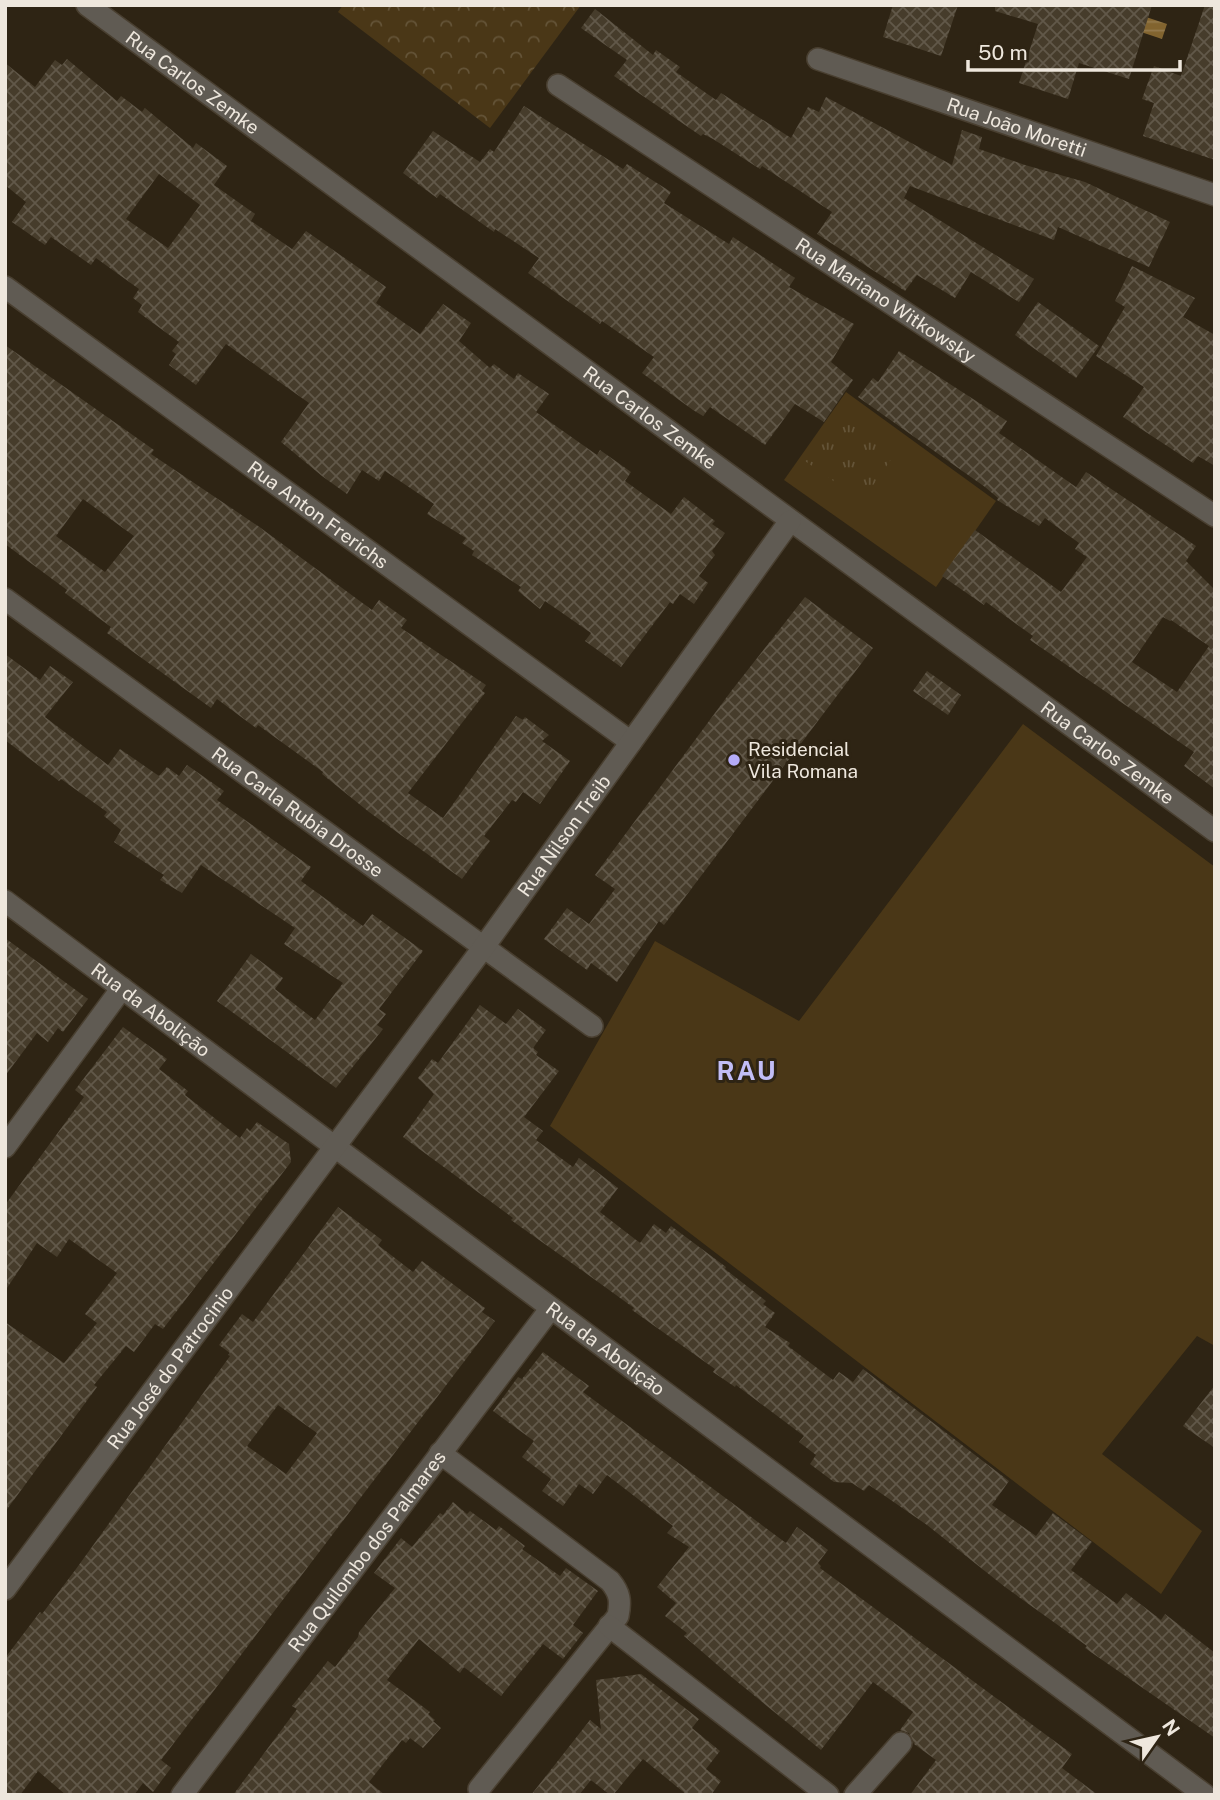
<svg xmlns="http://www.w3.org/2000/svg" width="1220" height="1800" font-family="'Public Sans',sans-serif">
	<defs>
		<pattern id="forest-crowns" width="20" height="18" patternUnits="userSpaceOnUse" patternTransform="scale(1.75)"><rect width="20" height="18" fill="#4a3717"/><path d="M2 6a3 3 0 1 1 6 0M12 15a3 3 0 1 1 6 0" fill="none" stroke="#645438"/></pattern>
		<pattern id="park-tufts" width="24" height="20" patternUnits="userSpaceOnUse" patternTransform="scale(1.75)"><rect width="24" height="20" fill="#4a3717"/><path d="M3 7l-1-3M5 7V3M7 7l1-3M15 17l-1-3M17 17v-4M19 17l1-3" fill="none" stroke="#645438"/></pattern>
		<pattern id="water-rules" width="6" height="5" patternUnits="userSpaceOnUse" patternTransform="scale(1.75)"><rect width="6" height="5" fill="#82642f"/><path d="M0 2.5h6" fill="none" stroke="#947a4d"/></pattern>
		<pattern id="building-cross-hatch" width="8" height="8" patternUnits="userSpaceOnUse" patternTransform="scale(1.75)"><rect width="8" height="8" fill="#463c2b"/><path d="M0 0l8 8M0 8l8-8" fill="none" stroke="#615849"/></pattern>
	</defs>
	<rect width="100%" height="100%" fill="#2e2414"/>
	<g fill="#4a3717">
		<polygon points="846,392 996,501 936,587 784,480"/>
		<polygon points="1023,724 1215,867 1215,1346 1197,1336 1102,1454 1202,1531 1161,1594 550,1126 655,941 799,1021"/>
	</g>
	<polygon fill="url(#forest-crowns)" points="343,5 581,5 490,128 338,12"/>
	<polygon fill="url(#park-tufts)" points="842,408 899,448 862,501 805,461"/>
	<polygon fill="url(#water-rules)" points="1140,15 1167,24 1162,39 1135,30"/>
	<g fill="url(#building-cross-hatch)" fill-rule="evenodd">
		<polygon points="893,5 958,5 941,56 883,37"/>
		<polygon points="995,5 1152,5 1129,79 1079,63 1068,99 1019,83 1038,24 995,11"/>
		<polygon points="1205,5 1215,5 1215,160 1143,136 1154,103 1142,99 1154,66 1181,76"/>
		<polygon points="595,9 653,55 656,50 680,67 676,72 716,100 721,93 791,138 808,107 819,112 826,97 952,165 962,130 982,137 979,149 1025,165 1085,182 1170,222 1149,267 1058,227 1054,240 910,186 904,198 1034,279 1019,302 971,272 955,298 917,275 905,291 817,234 832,212 762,166 760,169 713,139 703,134 701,136 614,76 627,60 581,28"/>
		<path d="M67,59L117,101L121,96L142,112L145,108L193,148L196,143L227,166L214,185L255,214L251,221L292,249L306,231L386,287L376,303L420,334L443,304L471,323L459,341L490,368L494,364L514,379L518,373L549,394L536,412L597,455L600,450L631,472L625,481L671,514L684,497L715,521L712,524L725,533L712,551L715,555L699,576L708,583L694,604L680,594L673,604L670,602L621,667L585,641L591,633L545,601L540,609L518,591L521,587L472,555L474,551L462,543L466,538L427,514L434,504L385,471L379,481L362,470L347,494L322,476L281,442L309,403L226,344L196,385L169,365L176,354L172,351L179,342L138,312L142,305L133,298L139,289L96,258L91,265L51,237L45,245L12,222L26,202L5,185V63L35,87L55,60L62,65ZM159,174L200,205L168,248L126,219Z"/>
		<polygon points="524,106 623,169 627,164 671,192 664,203 729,244 733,237 795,278 789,287 854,324 831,362 853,380 824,422 795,404 765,445 710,407 703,416 693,410 642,373 654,357 602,321 600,324 528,273 539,258 495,229 494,232 440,194 437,198 403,173 433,131 480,162 490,149 494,152"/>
		<polygon points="1132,266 1195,298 1183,317 1215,335 1215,466 1198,456 1193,463 1123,417 1144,387 1096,356 1125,307 1115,301"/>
		<polygon points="1038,302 1099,346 1076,378 1015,335"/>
		<path d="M5,345L154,450L151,454L258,526L372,610L379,600L407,620L401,628L486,685L482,691L485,693L408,793L443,818L516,716L523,720L525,717L549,735L542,741L570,761L540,804L523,792L516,802L512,800L484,836L490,841L462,879L369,812L322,774L323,772L258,725L256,728L217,699L211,708L107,633L111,627L65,593L67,590L5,544ZM83,499L134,536L105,572L56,536Z"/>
		<path d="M899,351L1007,421L999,433L1076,487L1086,472L1196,546L1186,561L1215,590V789L1184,766L1194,752L1030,640L1033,636L986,602L984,605L942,576L975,530L1061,592L1087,557L1075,549L1079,543L1045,518L1039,526L997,500L998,498L985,487L858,397L873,378L878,382ZM1163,617L1170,621L1171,620L1209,646L1177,692L1132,662Z"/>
		<polygon points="805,597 873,648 664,925 659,921 617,982 591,963 587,970 544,939 567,908 589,924 615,889 595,875 732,690"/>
		<polygon points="5,654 40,680 50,666 73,682 45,717 108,765 120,749 159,776 167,767 179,776 187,765 224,791 217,800 311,867 301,881 363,926 372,914 423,951 379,1009 386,1014 377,1025 383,1029 336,1088 217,1001 251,954 283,978 275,989 315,1020 343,983 284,944 295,928 201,865 182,893 160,880 164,875 114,842 121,830 104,816 107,812 61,779 59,781 5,740"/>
		<polygon points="927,671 961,695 948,715 913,691"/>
		<polygon points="5,938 88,999 63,1032 58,1028 48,1042 37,1033 5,1076"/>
		<polygon points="480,1005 506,1024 518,1009 546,1030 533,1048 538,1052 536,1055 559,1071 524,1117 543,1131 536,1140 573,1167 579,1158 618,1188 600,1212 640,1243 654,1224 666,1233 671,1226 726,1267 725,1269 766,1301 763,1304 775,1313 765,1327 790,1343 788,1346 833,1380 839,1372 853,1382 863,1369 1009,1481 992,1505 1036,1536 1053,1513 1092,1542 1071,1570 1117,1604 1126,1593 1161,1620 1165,1614 1215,1653 1215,1738 1085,1648 1087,1646 1005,1587 927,1525 869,1485 864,1491 852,1483 834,1482 810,1464 816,1455 799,1442 804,1436 736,1385 735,1387 713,1372 715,1369 632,1310 634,1308 587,1274 511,1220 513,1218 403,1137 434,1094 418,1078 432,1059 438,1063"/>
		<polygon points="123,1027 167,1059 159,1069 188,1091 185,1095 240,1138 247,1128 250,1131 257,1122 289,1144 291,1162 163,1329 155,1324 134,1352 126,1346 94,1385 97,1387 5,1512 5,1322 64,1363 97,1323 85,1314 117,1273 69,1239 57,1257 37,1243 5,1291 5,1205 84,1097 75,1090"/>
		<path d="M338,1207L382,1240L378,1245L413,1272L422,1261L485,1308L482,1312L495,1321L161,1760L171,1768L153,1792L143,1783L134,1795H66L38,1771L20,1795H5V1658L40,1612L42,1614L76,1569L230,1356L228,1355L230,1353L219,1345L242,1314L253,1322ZM278,1405L317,1433L286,1474L247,1446Z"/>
		<polygon points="543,1352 589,1386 583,1392 786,1543 797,1527 828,1550 818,1563 821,1566 820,1568 1072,1754 1062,1768 1098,1795 910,1795 936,1760 914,1744 909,1733 900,1730 913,1712 873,1682 821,1750 729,1675 684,1636 687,1633 665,1616 676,1603 657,1587 689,1547 667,1533 673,1526 607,1475 593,1494 579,1484 563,1506 542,1491 551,1479 522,1457 534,1441 493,1411 518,1377 522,1379"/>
		<polygon points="1215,1385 1215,1448 1183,1426"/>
		<polygon points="453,1502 467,1514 470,1511 496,1530 499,1526 525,1546 522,1549 560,1576 566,1568 598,1591 573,1625 583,1633 563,1659 543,1644 501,1696 464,1667 460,1673 419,1639 387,1680 430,1712 428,1714 435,1720 433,1721 441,1728 423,1748 410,1738 406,1743 402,1740 369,1782 385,1795 233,1795 297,1709 292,1706 328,1661 335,1667 358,1637 359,1632 395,1588 374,1573 401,1538 412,1547 440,1513 443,1515"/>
		<polygon points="641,1674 699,1719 692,1728 720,1751 706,1769 721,1781 711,1795 687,1795 643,1759 613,1795 610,1795 591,1780 579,1795 531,1795 590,1720 601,1729 596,1680"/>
	</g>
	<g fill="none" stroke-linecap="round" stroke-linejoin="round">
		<g stroke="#493f30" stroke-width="24">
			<g id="street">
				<path id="s1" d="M87,5L1215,831"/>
				<path id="s2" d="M818,59L1215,195"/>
				<path id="s3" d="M558,85L1215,516"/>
				<path id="s4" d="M5,287L631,742"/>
				<path id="s5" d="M5,599L592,1026"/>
				<path id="s6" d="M5,901L1205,1795"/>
				<polyline points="5,1147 122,988"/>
				<path d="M440,1453L610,1581C620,1593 621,1601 618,1616L479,1789"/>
				<path id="s7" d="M5,1589L483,948L790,521"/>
				<polyline points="609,1626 828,1795"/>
				<path id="s8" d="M182,1795L551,1308"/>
				<polyline points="855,1795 901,1743"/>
			</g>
		</g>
		<use href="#street" stroke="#605b53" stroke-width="21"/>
	</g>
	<circle fill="#b5acf8" stroke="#2e2414" stroke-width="2.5" cx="734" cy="760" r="7"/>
	<g text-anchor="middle" stroke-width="6" stroke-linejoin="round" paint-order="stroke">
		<g font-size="19" fill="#eee7dd" stroke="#2e2414">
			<text dy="7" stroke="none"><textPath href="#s1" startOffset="131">Rua Carlos Zemke</textPath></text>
			<text dy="7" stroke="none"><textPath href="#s2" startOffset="210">Rua João Moretti</textPath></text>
			<text dy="7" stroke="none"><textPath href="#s3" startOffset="392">Rua Mariano Witkowsky</textPath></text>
			<text dy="7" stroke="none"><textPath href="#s1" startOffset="698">Rua Carlos Zemke</textPath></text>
			<text dy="7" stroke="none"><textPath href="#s4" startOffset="387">Rua Anton Frerichs</textPath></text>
			<text dy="7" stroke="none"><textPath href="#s1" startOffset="1265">Rua Carlos Zemke</textPath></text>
			<text dy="7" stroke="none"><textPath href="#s5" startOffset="362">Rua Carla Rubia Drosse</textPath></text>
			<text dy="7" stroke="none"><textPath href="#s7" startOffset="938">Rua Nilson Treib</textPath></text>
			<text dy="7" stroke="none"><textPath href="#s6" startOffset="182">Rua da Abolição</textPath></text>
			<text dy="7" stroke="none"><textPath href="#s6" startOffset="749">Rua da Abolição</textPath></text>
			<text dy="7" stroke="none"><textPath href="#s7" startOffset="276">Rua José do Patrocinio</textPath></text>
			<text dy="7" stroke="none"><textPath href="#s8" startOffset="306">Rua Quilombo dos Palmares</textPath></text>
		</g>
		<g font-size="19" fill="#eee7dd" stroke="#2e2414" text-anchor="start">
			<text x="748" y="756">Residencial<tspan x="748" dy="22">Vila Romana</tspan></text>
		</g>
		<g font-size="26" font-weight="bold" letter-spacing="2" fill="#c2bdf6" stroke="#2e2414">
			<text x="747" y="1080">RAU</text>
		</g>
	</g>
	<rect width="1220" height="1800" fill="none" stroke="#eee7dd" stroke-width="14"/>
	<g transform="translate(1157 1737) rotate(56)" stroke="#2e2414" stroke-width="5" paint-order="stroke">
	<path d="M0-5L12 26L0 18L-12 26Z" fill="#eee7dd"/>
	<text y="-10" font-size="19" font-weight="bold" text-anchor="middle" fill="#eee7dd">N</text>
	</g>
	<path d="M968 60v10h212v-10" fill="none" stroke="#eee7dd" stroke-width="3.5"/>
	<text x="978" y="60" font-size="21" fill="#eee7dd" stroke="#2e2414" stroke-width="5" paint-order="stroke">50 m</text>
</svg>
